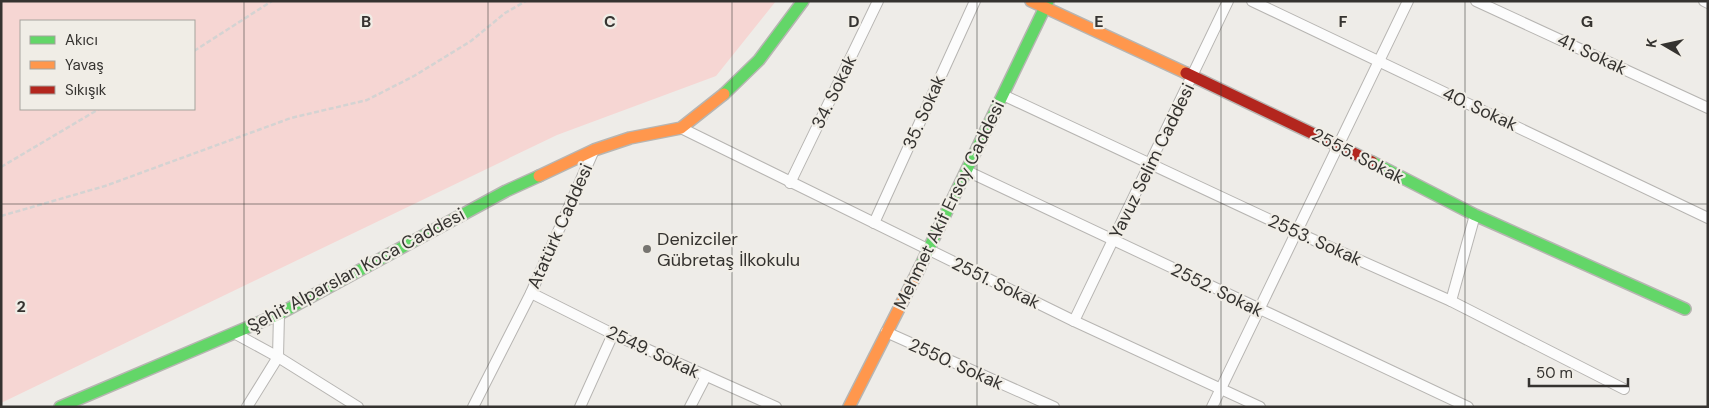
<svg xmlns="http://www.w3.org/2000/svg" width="1709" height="408" font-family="'DM Sans',sans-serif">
	<rect width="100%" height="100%" fill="#eeece8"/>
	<path fill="#f6d6d3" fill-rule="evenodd" d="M1,1H776L716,76L557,135L1,403ZM21,21H194V109H21Z"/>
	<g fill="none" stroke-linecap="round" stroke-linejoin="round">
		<g stroke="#b7b5b2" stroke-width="12">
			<g id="street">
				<polyline points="1252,1 1708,218"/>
				<polyline points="1476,1 1708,108"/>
				<polyline points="1704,1 1708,3"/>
				<polyline points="1003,95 1296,232 1451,301 1624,389"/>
				<polyline points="681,128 1074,321 1260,407"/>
				<polyline points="967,171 1468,407"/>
				<polyline points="790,183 878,1"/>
				<polyline points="874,223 975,1"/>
				<polyline points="531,293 613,334 776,407"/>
				<polyline points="1451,301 1475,215"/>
				<polyline points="1074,321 1228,1"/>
				<polyline points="886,332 1054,407"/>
				<polyline points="234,333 278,357 358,407"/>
				<polyline points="247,407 278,357 279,314"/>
				<polyline points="473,407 531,293 594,150"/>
				<polyline points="580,407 613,334"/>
				<polyline points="690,407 706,376"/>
				<polyline points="1212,407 1408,1"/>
			</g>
		</g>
		<g stroke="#b7b5b2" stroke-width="14">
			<g id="fast">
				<polyline points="724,94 759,60 803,1"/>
				<polyline points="1372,162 1475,215 1685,309"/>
				<polyline points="919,269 1048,1"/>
				<polyline points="60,407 279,314 506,191 539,176"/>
			</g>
		</g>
		<g stroke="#b7b5b2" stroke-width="14">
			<g id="slow">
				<polyline points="1031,1 1186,73"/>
				<polyline points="539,176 594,150 630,138 681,128 724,94"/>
				<polyline points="849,407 919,269"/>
			</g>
		</g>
		<g stroke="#b7b5b2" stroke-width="14">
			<polyline id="jam" points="1186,73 1372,162"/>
		</g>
		<g stroke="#d4d3d2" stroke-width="2.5" stroke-dasharray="5 2.5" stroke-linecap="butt">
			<polyline points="194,51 272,1"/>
			<polyline points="1,167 99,109"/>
			<polyline points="1,216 105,186 291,118 367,100 414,76 471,41 505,13 526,1"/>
		</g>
		<use href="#street" stroke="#fcfcfc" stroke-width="10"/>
		<use href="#fast" stroke="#63d668" stroke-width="11"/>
		<use href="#slow" stroke="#ff974d" stroke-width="11"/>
		<use href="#jam" stroke="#b3261e" stroke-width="11"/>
	</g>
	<path fill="none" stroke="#353330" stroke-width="1" stroke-opacity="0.55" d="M244,1V407M488,1V407M732,1V407M977,1V407M1221,1V407M1465,1V407M1,204H1708"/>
	<circle fill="#767470" stroke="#f0ede6" stroke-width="2" cx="647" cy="249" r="5"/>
	<g text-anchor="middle" stroke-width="4.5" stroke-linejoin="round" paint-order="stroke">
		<g font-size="18" fill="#353330" stroke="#f0ede6">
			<text transform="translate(1592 54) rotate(25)" y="6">41. Sokak</text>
			<text transform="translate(834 92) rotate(-64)" y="6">34. Sokak</text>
			<text transform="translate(1480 109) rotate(25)" y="6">40. Sokak</text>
			<text transform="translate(924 112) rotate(-66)" y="6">35. Sokak</text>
			<text transform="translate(1358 156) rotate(27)" y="6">2555. Sokak</text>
			<text transform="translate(1152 161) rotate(-64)" y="6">Yavuz Selim Caddesi</text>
			<text transform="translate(949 205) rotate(-64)" y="6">Mehmet Akif Ersoy Caddesi</text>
			<text transform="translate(560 226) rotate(-66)" y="6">Atatürk Caddesi</text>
			<text transform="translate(1315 240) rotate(24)" y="6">2553. Sokak</text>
			<text transform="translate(356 270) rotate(-28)" y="6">Şehit Alparslan Koca Caddesi</text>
			<text transform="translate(996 283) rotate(26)" y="6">2551. Sokak</text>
			<text transform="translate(1217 290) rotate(26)" y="6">2552. Sokak</text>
			<text transform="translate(653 352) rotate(25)" y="6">2549. Sokak</text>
			<text transform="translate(956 364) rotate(24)" y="6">2550. Sokak</text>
		</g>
		<g font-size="18" fill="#353330" stroke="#f0ede6" text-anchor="start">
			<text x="657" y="245">Denizciler<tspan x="657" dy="21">Gübretaş İlkokulu</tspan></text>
		</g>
	</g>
	<g font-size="16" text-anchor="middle" font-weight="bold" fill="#353330" stroke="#f0ede6" stroke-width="4.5" stroke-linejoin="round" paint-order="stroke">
		<text x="366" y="27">B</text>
		<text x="610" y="27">C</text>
		<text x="854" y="27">D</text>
		<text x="1099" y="27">E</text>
		<text x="1343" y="27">F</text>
		<text x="1587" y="27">G</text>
		<text x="21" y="312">2</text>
	</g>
	<rect width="1709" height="408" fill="none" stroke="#353330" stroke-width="5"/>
	<rect x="20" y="20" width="175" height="90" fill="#f0ede6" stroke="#a5a39d"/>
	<rect x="30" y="36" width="25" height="8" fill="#63d668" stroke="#a5a39d"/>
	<text x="65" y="45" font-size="15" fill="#353330">Akıcı</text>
	<rect x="30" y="61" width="25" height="8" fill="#ff974d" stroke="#a5a39d"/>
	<text x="65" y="70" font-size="15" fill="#353330">Yavaş</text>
	<rect x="30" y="86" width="25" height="8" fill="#b3261e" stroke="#a5a39d"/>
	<text x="65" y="95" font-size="15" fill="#353330">Sıkışık</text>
	<g transform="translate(1664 45) rotate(279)" stroke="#f0ede6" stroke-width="4" paint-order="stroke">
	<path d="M0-4L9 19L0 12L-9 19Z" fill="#353330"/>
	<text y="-8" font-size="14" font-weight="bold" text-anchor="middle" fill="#353330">K</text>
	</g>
	<path d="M1529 378v8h99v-8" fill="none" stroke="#353330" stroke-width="2.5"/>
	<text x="1536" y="378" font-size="15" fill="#353330" stroke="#f0ede6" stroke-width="4" paint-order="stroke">50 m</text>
</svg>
